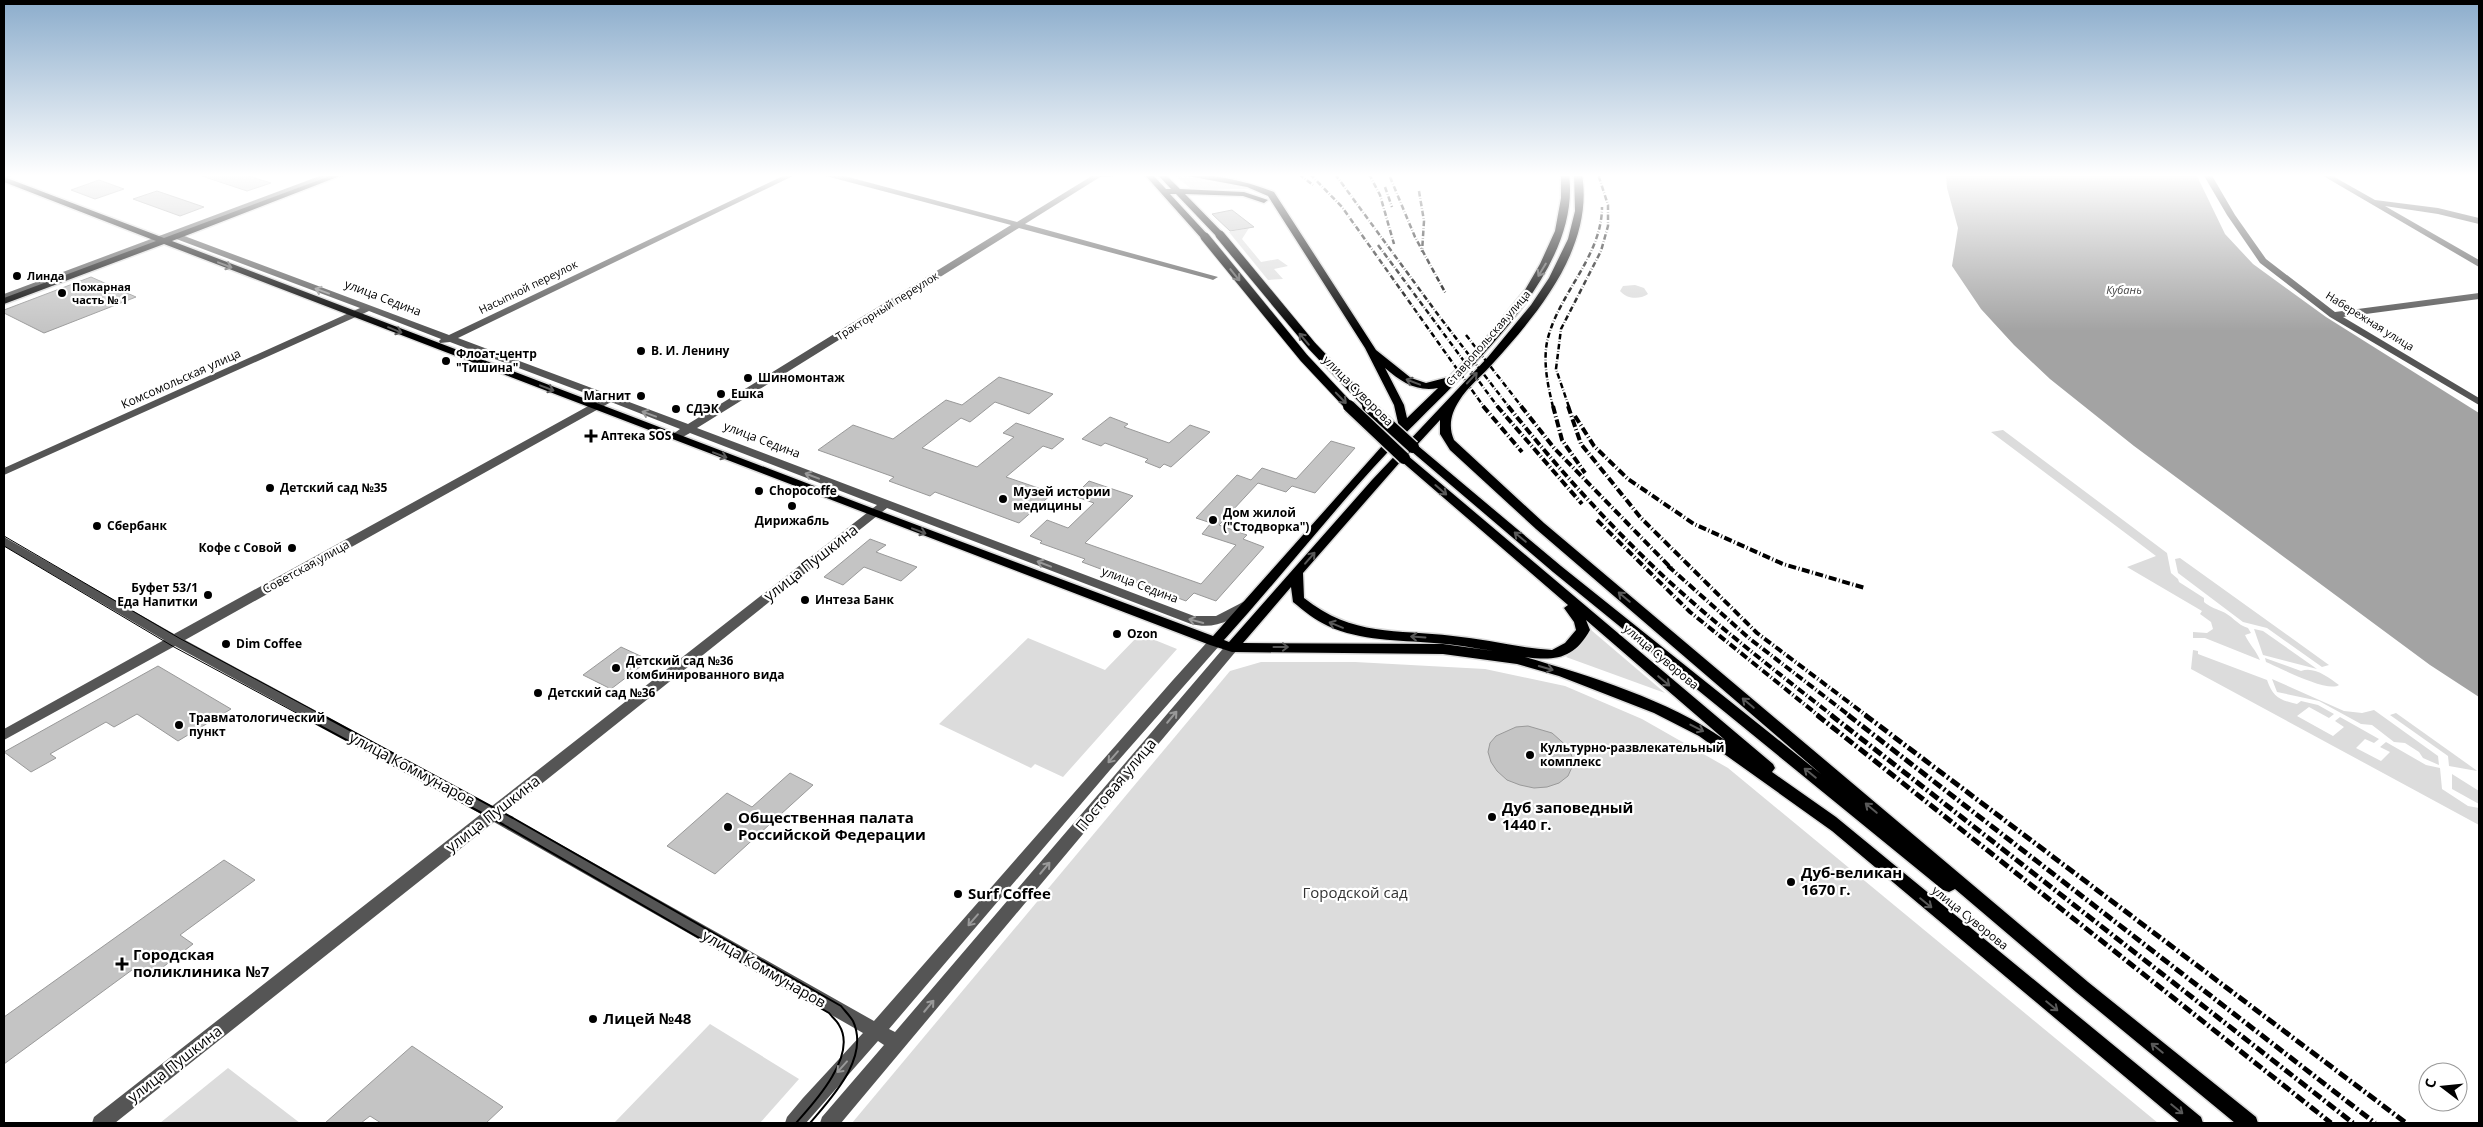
<svg xmlns="http://www.w3.org/2000/svg" width="2483" height="1127" font-family="'Open Sans',sans-serif">
	<rect width="100%" height="100%" fill="#fff"/>
	<g fill="#dcdcdc">
		<polygon points="1175,175 1250,189 1191,189"/>
		<polygon points="1249,228 1242,239 1261,262 1278,259 1288,266 1274,269 1283,279 1268,280 1229,232"/>
		<path d="M1635,285L1644,288L1648,294C1639,300 1627,299 1620,291L1623,286Z"/>
		<path d="M2003,430L2167,553L2171,573L2178,579L2179,582L2204,598V602C2210,607 2214,608 2221,611C2232,615 2237,625 2248,628L2251,633L2245,635C2249,644 2256,650 2260,660L2205,638H2193V632L2207,633L2213,629L2211,622L2200,614L2202,611L2127,567L2156,556L1991,432Z"/>
		<polygon points="2180,558 2329,665 2322,667 2267,628 2243,622 2178,573 2175,559"/>
		<polygon points="2254,629 2263,631 2317,669 2263,655"/>
		<polygon points="1591,630 1665,693 1566,657 1581,643"/>
		<polygon points="1140,634 1177,649 1063,777 1035,764 1031,768 939,724 1028,638 1105,670"/>
		<path d="M2193,650L2198,651V654L2267,680C2273,697 2279,700 2297,704L2301,701L2318,705L2334,714L2329,718L2309,707L2297,716L2333,736L2344,727L2335,721L2340,717L2379,739L2374,743L2365,739L2356,748L2381,761L2390,752L2380,747L2386,742L2426,765L2440,768L2442,789L2468,806L2479,808V825L2191,669Z"/>
		<path d="M2265,658L2301,671C2314,666 2328,677 2339,685C2328,693 2280,668 2266,662Z"/>
		<polygon points="1261,662 1355,662 1485,669 1565,686 1642,719 1728,768 2158,1123 852,1123 1230,671"/>
		<polygon points="2272,679 2344,711 2362,713 2374,710 2438,756 2439,765 2423,758 2419,752 2405,743 2394,742 2372,725 2361,724 2319,701 2277,692"/>
		<polygon points="2396,713 2476,770 2477,771 2449,766 2448,756 2390,715"/>
		<polygon points="2452,774 2479,791 2479,804 2452,789"/>
		<polygon points="710,1024 799,1079 760,1123 614,1123"/>
		<polygon points="228,1068 300,1123 160,1123"/>
	</g>
	<polygon fill="#a3a3a3" points="1946,174 2196,174 2225,234 2253,264 2326,317 2479,413 2479,697 2430,665 2134,446 2050,379 2014,345 1981,309 1952,266 1958,228 1947,188"/>
	<g fill="#c4c4c4" stroke="#999">
		<polygon points="202,174 242,174 271,183 247,191 202,176"/>
		<polygon points="99,180 124,189 95,199 71,190"/>
		<polygon points="157,191 204,207 180,216 133,199"/>
		<polygon points="1232,210 1254,227 1230,231 1212,214"/>
		<polygon points="91,277 136,297 44,333 4,313 4,310"/>
		<polygon points="999,377 1053,394 1029,414 995,402 970,422 961,418 922,448 977,467 1014,437 1003,433 1016,423 1064,439 1052,449 1043,446 1006,477 1053,493 1019,523 935,492 930,496 889,481 894,477 818,450 853,425 893,439 946,400 962,405"/>
		<polygon points="1110,417 1128,424 1124,427 1169,443 1190,425 1210,432 1171,467 1164,464 1160,468 1145,462 1148,459 1105,443 1101,446 1082,439"/>
		<polygon points="1331,441 1355,448 1315,493 1292,486 1286,492 1258,483 1219,525 1247,535 1243,539 1264,547 1216,601 1194,593 1186,601 1082,562 1085,559 1040,543 1042,541 1030,536 1047,520 1068,528 1094,503 1074,496 1089,481 1133,496 1085,543 1201,584 1236,545 1202,534 1211,523 1196,518 1237,475 1251,480 1262,468 1296,479"/>
		<polygon points="870,539 886,545 876,552 917,567 901,581 864,567 843,585 824,577"/>
		<polygon points="621,647 649,660 611,689 583,675"/>
		<polygon points="158,666 231,709 178,741 137,714 114,727 106,722 50,754 56,758 31,772 4,752"/>
		<polygon points="1528,726 1552,733 1569,748 1572,757 1572,767 1568,776 1559,783 1547,787 1534,788 1520,785 1507,780 1497,771 1491,762 1488,752 1490,743 1496,736 1516,727"/>
		<polygon points="790,773 813,785 715,874 667,846 727,793 752,807"/>
		<polygon points="224,860 255,880 180,935 193,944 150,977 136,967 4,1064 4,1017"/>
		<polygon points="412,1046 503,1107 486,1123 381,1123 370,1116 361,1123 325,1123"/>
	</g>
	<g fill="none" stroke-linecap="round" stroke-linejoin="round">
		<g stroke="#dbdbdb" stroke-width="3">
			<g id="major">
				<path d="M335,174H345L172,241L877,510L1213,636L1399,427L1394,405L1365,348L1268,196L1247,187L1188,176L1184,174C1215,174 1246,181 1274,192L1376,350L1411,378L1426,383L1449,377L1487,337L1525,290L1540,264L1555,231L1561,198V174H1569C1583,280 1450,383 1386,454C1330,514 1279,579 1224,640L1229,642L1372,480L1488,357L1531,305L1549,278L1568,239L1575,211L1574,174H1582C1594,246 1540,311 1495,361C1484,374 1468,386 1459,401C1451,413 1448,427 1454,440L1544,523L2088,982L2256,1117L2258,1123H2235L2076,992L1955,889L1949,892L1943,890L1553,572L1411,451L1407,455L1773,764L1775,768L1772,772L1836,817L2201,1117L2203,1123H2180L1832,831L1699,736L1654,713L1559,676L1517,664L1443,654L1232,652L1210,645L164,244L4,304V298L156,241L4,182V177L164,238ZM1385,368C1401,382 1417,392 1438,388L1407,418L1404,405ZM1440,420V434L1450,450L1536,529L1821,774L1561,566L1417,445ZM1401,461L1568,605L1564,608L1574,622L1576,630L1565,643L1552,650C1519,648 1486,639 1453,636C1396,629 1353,637 1304,598L1303,573ZM1291,587L1293,602C1304,611 1315,620 1328,626C1361,641 1398,640 1434,643C1454,644 1474,648 1494,651L1443,644L1243,643ZM1586,620L1725,740C1669,700 1590,676 1525,657C1555,661 1574,659 1590,630Z"/>
				<polygon points="1144,174 1152,174 1166,189 1171,189 1157,174 1165,174 1180,189 1244,192 1268,200 1264,203 1243,196 1185,194 1223,233 1224,235 1220,238 1217,237 1176,194 1170,194 1208,235 1209,237 1205,240 1202,239"/>
			</g>
		</g>
		<g fill="#555" fill-rule="evenodd">
			<polygon points="4,174 17,174 4,179"/>
			<path d="M325,174H335L179,234L449,335L787,174H797L458,338L688,424L1011,225L826,176L825,174H837L1017,222L1095,174H1121L1117,176L1100,177L1025,224L1218,277L1213,280L1210,279L1019,228L697,428L1194,616H1216L1247,600L1252,601L1253,604L1252,607C1232,620 1215,630 1191,624L887,508L505,813L874,1021L1173,680L1210,639H1220L1222,642L1220,645L1110,770L889,1029L895,1032L1227,644H1237L1239,647L1237,650L841,1123H820L822,1117L884,1045L878,1041L806,1123H785L787,1117L803,1098L863,1033L494,822L115,1123H92L94,1117L481,814L175,646L4,740V729L164,640L4,546V537L174,634L601,399L450,342L440,343L439,341L441,339L369,311L4,475V468L360,308L171,237L7,299L4,300V294ZM611,402L680,429L669,437L671,439H679L690,433L877,505L492,806L185,640Z"/>
			<polygon points="2203,174 2211,174 2235,215 2266,259 2335,312 2479,293 2479,299 2343,317 2479,398 2479,405 2330,317 2260,263 2227,215"/>
			<polygon points="2320,174 2329,174 2375,200 2438,208 2479,218 2479,224 2438,214 2385,206 2479,260 2479,267"/>
		</g>
		<use href="#major" fill="#000" fill-rule="evenodd"/>
		<g stroke="#000" stroke-width="1">
			<polyline points="4,536 179,638 324,716"/>
			<polyline points="4,546 174,647 302,716"/>
		</g>
		<g stroke="#000" stroke-width="2">
			<path d="M300,715L504,825L829,1013C832,1017 837,1021 839,1025C858,1055 815,1102 796,1123"/>
			<path d="M322,715L513,818L841,1006C845,1011 850,1016 853,1021C870,1058 832,1097 810,1123"/>
		</g>
		<g stroke="#000" stroke-width="2.5" stroke-dasharray="5.5 2 0.5 2" stroke-linecap="butt">
			<polyline points="1299,174 1313,185"/>
			<polyline points="1310,174 1342,207 1484,407"/>
			<polyline points="1335,174 1439,316 1509,407"/>
			<polyline points="1369,174 1380,195 1394,244"/>
			<polyline points="1390,177 1415,237 1446,294"/>
			<polyline points="1385,187 1392,207"/>
			<polyline points="1419,191 1424,221 1422,252"/>
			<polyline points="1378,245 1498,407"/>
			<polyline points="1466,335 1522,407"/>
			<path d="M1553,407C1548,386 1543,364 1547,342C1557,295 1602,257 1602,207"/>
			<polyline points="1569,407 1556,369 1561,329 1601,251 1608,226 1608,205 1598,174"/>
		</g>
		<g stroke="#000" stroke-width="4" stroke-dasharray="8 2.5 1 2.5" stroke-linecap="butt">
			<polyline points="1483,406 1522,452"/>
			<polyline points="1497,406 1582,504"/>
			<path d="M1508,406C1555,465 1606,522 1661,574C1715,624 1774,670 1833,716"/>
			<polyline points="1521,406 1554,448 1673,570"/>
			<polyline points="1553,406 1562,440 1585,473"/>
			<polyline points="1568,406 1581,444 1641,518 1757,633 1867,716"/>
			<polyline points="1575,416 1594,446 1628,479 1694,524 1783,564 1865,588"/>
			<polyline points="1597,520 1690,612 1819,716"/>
			<polyline points="1668,566 1750,639 1850,716"/>
		</g>
		<g stroke="#000" stroke-width="5" stroke-dasharray="10 3 2 3" stroke-linecap="butt">
			<polyline points="1817,715 2331,1123"/>
			<polyline points="1831,715 2353,1123"/>
			<polyline points="1848,715 2375,1123"/>
			<polyline points="1865,715 2406,1123"/>
		</g>
		<g stroke="#dbdbdb" stroke-width="11" stroke-linecap="butt">
			<g id="major-bridge-far1">
				<polyline points="1220,235 1312,346 1370,407"/>
				<polyline points="1205,237 1304,358 1350,407"/>
			</g>
		</g>
		<g stroke="#dbdbdb" stroke-width="15" stroke-linecap="butt">
			<g id="major-bridge">
				<polyline points="1349,406 1404,458"/>
				<polyline points="1368,406 1413,447"/>
			</g>
		</g>
		<use href="#major-bridge-far1" stroke="#000" stroke-width="9"/>
		<use href="#major-bridge" stroke="#000" stroke-width="12"/>
	</g>
	<defs><path id="oneway-shaft" d="M-6 0H5M1.5-3L5.5 0L1.5 3" fill="none" stroke-width="1.6" stroke-linecap="round" stroke-linejoin="round" transform="scale(1.25)"/></defs>
	<g stroke="#595959">
		<use href="#oneway-shaft" transform="translate(225 265) rotate(21)"/>
		<use href="#oneway-shaft" transform="translate(1542 270) rotate(121)"/>
		<use href="#oneway-shaft" transform="translate(1235 275) rotate(51)"/>
		<use href="#oneway-shaft" transform="translate(395 330) rotate(22)"/>
		<use href="#oneway-shaft" transform="translate(1304 339) rotate(-130)"/>
		<use href="#oneway-shaft" transform="translate(1472 378) rotate(-47)"/>
		<use href="#oneway-shaft" transform="translate(1413 382) rotate(-159)"/>
		<use href="#oneway-shaft" transform="translate(547 388) rotate(21)"/>
		<use href="#oneway-shaft" transform="translate(1341 398) rotate(46)"/>
		<use href="#oneway-shaft" transform="translate(720 455) rotate(21)"/>
		<use href="#oneway-shaft" transform="translate(1441 490) rotate(41)"/>
		<use href="#oneway-shaft" transform="translate(919 531) rotate(21)"/>
		<use href="#oneway-shaft" transform="translate(1520 537) rotate(-140)"/>
		<use href="#oneway-shaft" transform="translate(1310 558) rotate(-49)"/>
		<use href="#oneway-shaft" transform="translate(1624 597) rotate(-140)"/>
		<use href="#oneway-shaft" transform="translate(1336 625) rotate(-158)"/>
		<use href="#oneway-shaft" transform="translate(1418 637) rotate(-176)"/>
		<use href="#oneway-shaft" transform="translate(1281 647)"/>
		<use href="#oneway-shaft" transform="translate(1546 668) rotate(16)"/>
		<use href="#oneway-shaft" transform="translate(1664 681) rotate(40)"/>
		<use href="#oneway-shaft" transform="translate(1748 703) rotate(-140)"/>
		<use href="#oneway-shaft" transform="translate(1697 728) rotate(27)"/>
		<use href="#oneway-shaft" transform="translate(1810 773) rotate(-141)"/>
		<use href="#oneway-shaft" transform="translate(1871 808) rotate(-140)"/>
		<use href="#oneway-shaft" transform="translate(1926 903) rotate(39)"/>
		<use href="#oneway-shaft" transform="translate(2052 1006) rotate(39)"/>
		<use href="#oneway-shaft" transform="translate(2157 1048) rotate(-141)"/>
		<use href="#oneway-shaft" transform="translate(2177 1109) rotate(39)"/>
	</g>
	<g stroke="#999">
		<use href="#oneway-shaft" transform="translate(322 291) rotate(-160)"/>
		<use href="#oneway-shaft" transform="translate(649 414) rotate(-160)"/>
		<use href="#oneway-shaft" transform="translate(812 476) rotate(-159)"/>
		<use href="#oneway-shaft" transform="translate(1044 564) rotate(-159)"/>
		<use href="#oneway-shaft" transform="translate(1196 621) rotate(-165)"/>
		<use href="#oneway-shaft" transform="translate(1172 717) rotate(-50)"/>
		<use href="#oneway-shaft" transform="translate(1113 757) rotate(131)"/>
		<use href="#oneway-shaft" transform="translate(1045 868) rotate(-50)"/>
		<use href="#oneway-shaft" transform="translate(973 920) rotate(131)"/>
		<use href="#oneway-shaft" transform="translate(929 1006) rotate(-50)"/>
		<use href="#oneway-shaft" transform="translate(842 1067) rotate(132)"/>
	</g>
	<linearGradient id="sky" x2="0" y2="1"><stop stop-color="#8cadcc"/><stop offset="0.53" stop-color="#fff"/><stop offset="1" stop-color="#fff" stop-opacity="0"/></linearGradient>
	<rect width="2483" height="331" fill="url(#sky)"/>
	<g fill="#000" stroke="#fff" stroke-width="2">
		<circle cx="17" cy="276" r="5"/>
		<circle cx="62" cy="293" r="5"/>
		<circle cx="641" cy="351" r="5"/>
		<circle cx="446" cy="361" r="5"/>
		<circle cx="748" cy="378" r="5"/>
		<circle cx="721" cy="394" r="5"/>
		<circle cx="641" cy="396" r="5"/>
		<circle cx="676" cy="409" r="5"/>
		<path d="M588.5 428.5h5v5h5v5h-5v5h-5v-5h-5v-5h5z"/>
		<circle cx="270" cy="488" r="5"/>
		<circle cx="759" cy="491" r="5"/>
		<circle cx="1003" cy="499" r="5"/>
		<circle cx="792" cy="506" r="5"/>
		<circle cx="1213" cy="520" r="5"/>
		<circle cx="97" cy="526" r="5"/>
		<circle cx="292" cy="548" r="5"/>
		<circle cx="208" cy="595" r="5"/>
		<circle cx="805" cy="600" r="5"/>
		<circle cx="1117" cy="634" r="5"/>
		<circle cx="226" cy="644" r="5"/>
		<circle cx="616" cy="668" r="5"/>
		<circle cx="538" cy="693" r="5"/>
		<circle cx="179" cy="725" r="5"/>
		<circle cx="1530" cy="755" r="5"/>
		<circle cx="1492" cy="817" r="5"/>
		<circle cx="728" cy="827" r="5"/>
		<circle cx="1791" cy="882" r="5"/>
		<circle cx="958" cy="894" r="5"/>
		<path d="M119.5 956.5h5v5h5v5h-5v5h-5v-5h-5v-5h5z"/>
		<circle cx="593" cy="1019" r="5"/>
	</g>
	<g text-anchor="middle" stroke-width="4.5" stroke-linejoin="round" paint-order="stroke">
		<g font-size="11" font-weight="bold" fill="#000" stroke="#fff" text-anchor="start">
			<text x="27" y="280">Линда</text>
			<text x="72" y="291">Пожарная<tspan x="72" dy="13">часть № 1</tspan></text>
		</g>
		<g font-size="11" fill="#000" stroke="#fff">
			<text transform="translate(528 287) rotate(-26)" y="4">Насыпной переулок</text>
			<text transform="translate(887 306) rotate(-32)" y="4">Тракторный переулок</text>
			<text transform="translate(2370 321) rotate(32)" y="4">Набережная улица</text>
			<text transform="translate(1488 338) rotate(-49)" y="4">Ставропольская улица</text>
		</g>
		<g font-size="11" font-style="italic" fill="#444" stroke="#fff">
			<text x="2124" y="294">Кубань</text>
		</g>
		<g font-size="12" fill="#000" stroke="#fff">
			<text transform="translate(383 298) rotate(21)" y="4">улица Седина</text>
			<text transform="translate(181 379) rotate(-24)" y="4">Комсомольская улица</text>
			<text transform="translate(1358 391) rotate(45)" y="4">улица Суворова</text>
			<text transform="translate(762 440) rotate(21)" y="4">улица Седина</text>
			<text transform="translate(306 567) rotate(-29)" y="4">Советская улица</text>
			<text transform="translate(1140 585) rotate(21)" y="4">улица Седина</text>
			<text transform="translate(1661 657) rotate(40)" y="4">улица Суворова</text>
			<text transform="translate(1970 918) rotate(39)" y="4">улица Суворова</text>
		</g>
		<g font-size="12" font-weight="bold" fill="#000" stroke="#fff" text-anchor="start">
			<text x="651" y="355">В. И. Ленину</text>
			<text x="456" y="358">Флоат-центр<tspan x="456" dy="14">"Тишина"</tspan></text>
			<text x="758" y="382">Шиномонтаж</text>
			<text x="731" y="398">Ешка</text>
			<text x="631" y="400" text-anchor="end">Магнит</text>
			<text x="686" y="413">СДЭК</text>
			<text x="601" y="440">Аптека SOS</text>
			<text x="280" y="492">Детский сад №35</text>
			<text x="769" y="495">Chopocoffe</text>
			<text x="1013" y="496">Музей истории<tspan x="1013" dy="14">медицины</tspan></text>
			<text x="1223" y="517">Дом жилой<tspan x="1223" dy="14">("Стодворка")</tspan></text>
			<text x="792" y="525" text-anchor="middle">Дирижабль</text>
			<text x="107" y="530">Сбербанк</text>
			<text x="282" y="552" text-anchor="end">Кофе с Совой</text>
			<text x="198" y="592" text-anchor="end">Буфет 53/1<tspan x="198" dy="14">Еда Напитки</tspan></text>
			<text x="815" y="604">Интеза Банк</text>
			<text x="1127" y="638">Ozon</text>
			<text x="236" y="648">Dim Coffee</text>
			<text x="626" y="665">Детский сад №36<tspan x="626" dy="14">комбинированного вида</tspan></text>
			<text x="548" y="697">Детский сад №36</text>
			<text x="189" y="722">Травматологический<tspan x="189" dy="14">пункт</tspan></text>
			<text x="1540" y="752">Культурно-развлекательный<tspan x="1540" dy="14">комплекс</tspan></text>
		</g>
		<g font-size="15" fill="#000" stroke="#fff">
			<text transform="translate(811 563) rotate(-38)" y="5">улица Пушкина</text>
			<text transform="translate(412 769) rotate(28)" y="5">улица Коммунаров</text>
			<text transform="translate(1116 785) rotate(-50)" y="5">Постовая улица</text>
			<text transform="translate(493 814) rotate(-38)" y="5">улица Пушкина</text>
			<text transform="translate(764 969) rotate(30)" y="5">улица Коммунаров</text>
			<text transform="translate(175 1064) rotate(-38)" y="5">улица Пушкина</text>
		</g>
		<g font-size="15" font-weight="bold" fill="#000" stroke="#fff" text-anchor="start">
			<text x="1502" y="813">Дуб заповедный<tspan x="1502" dy="17">1440 г.</tspan></text>
			<text x="738" y="823">Общественная палата<tspan x="738" dy="17">Российской Федерации</tspan></text>
			<text x="1801" y="878">Дуб-великан<tspan x="1801" dy="17">1670 г.</tspan></text>
			<text x="968" y="899">Surf Coffee</text>
			<text x="133" y="960">Городская<tspan x="133" dy="17">поликлиника №7</tspan></text>
			<text x="603" y="1024">Лицей №48</text>
		</g>
		<g font-size="15" fill="#333" stroke="#fff">
			<text x="1355" y="898">Городской сад</text>
		</g>
	</g>
	<rect width="2483" height="1127" fill="none" stroke="#000000" stroke-width="10"/>
	<g transform="translate(2443 1087) rotate(286)"><circle r="24" fill="#ffffff" stroke="#999999"/>
	<path d="M0-4L9 19L0 12L-9 19Z" fill="#000000"/>
	<text y="-8" font-size="14" font-weight="bold" text-anchor="middle" fill="#000000">С</text>
	</g>
</svg>
